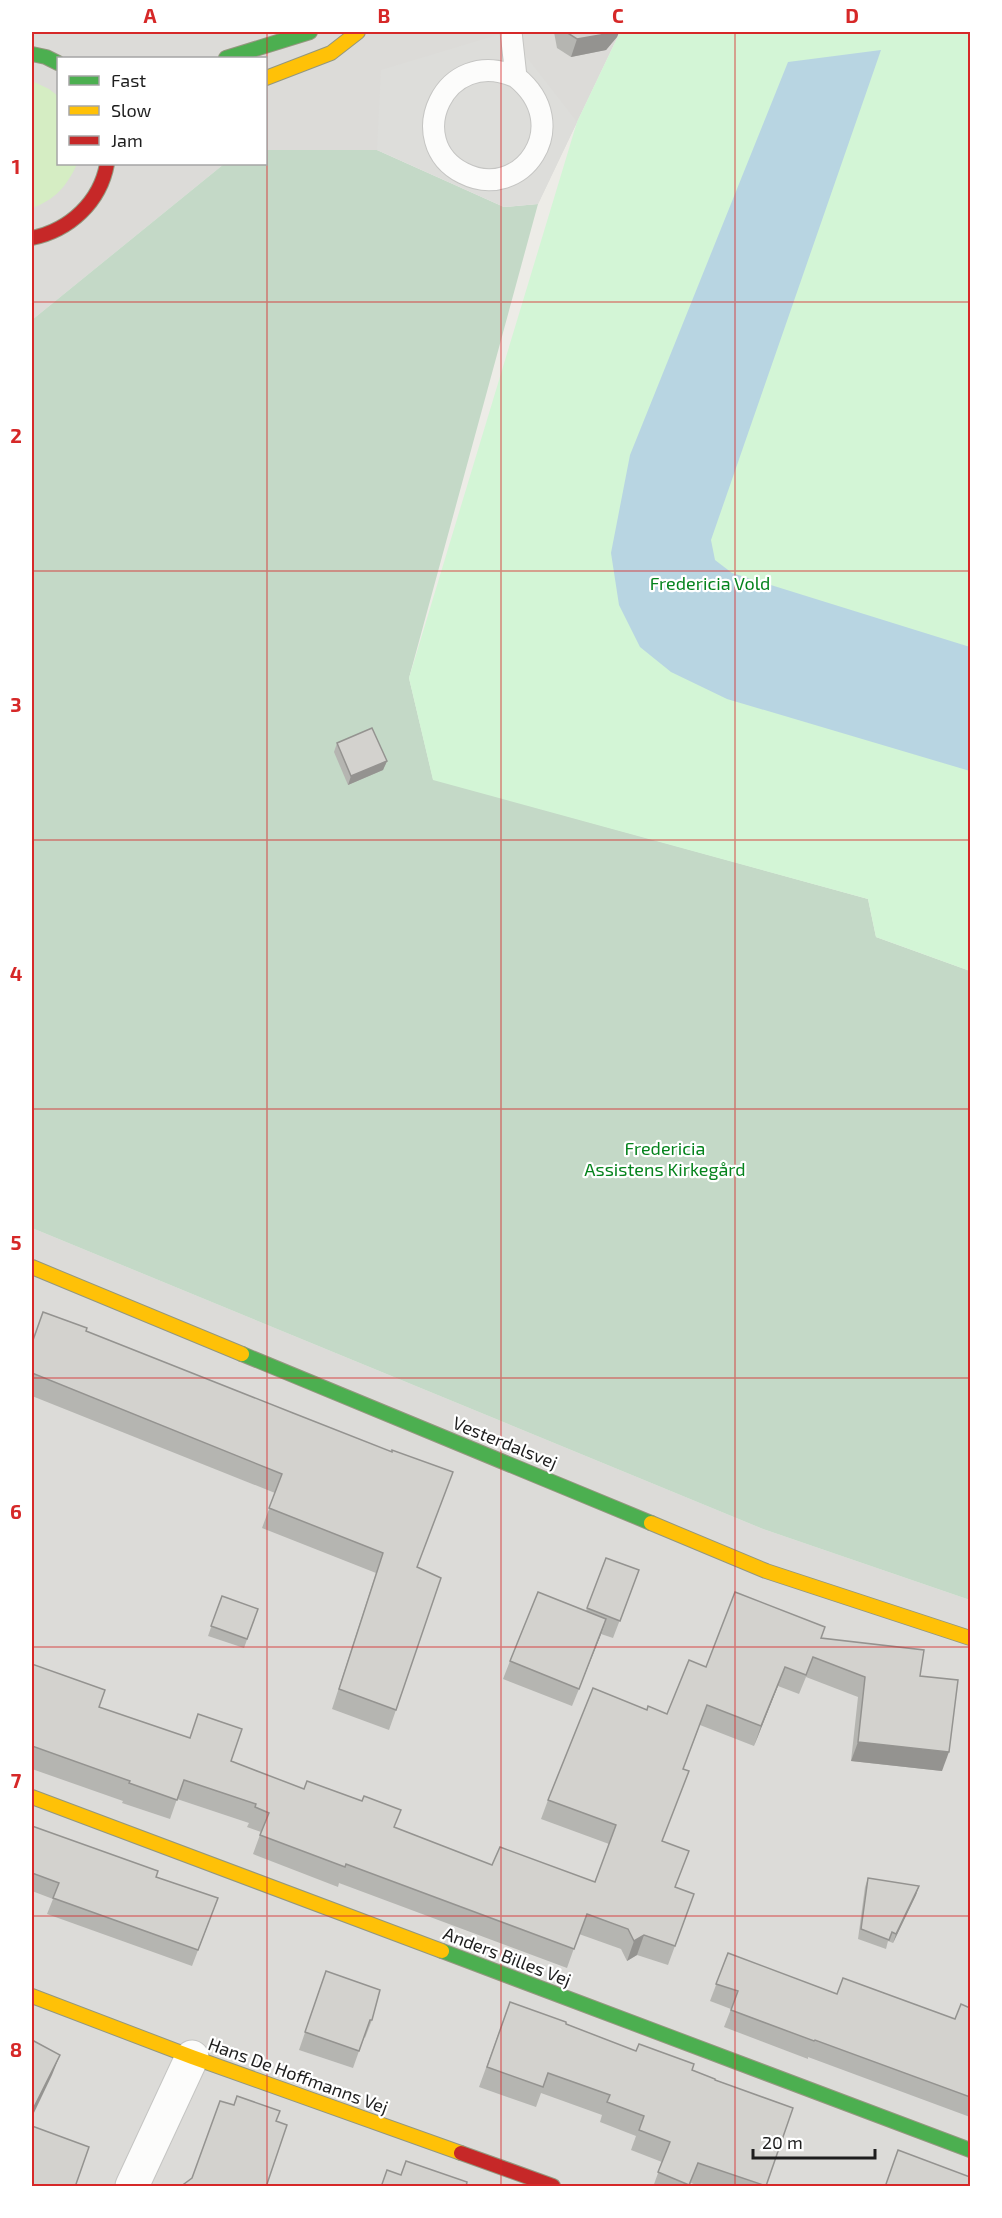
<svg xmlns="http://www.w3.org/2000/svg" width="1002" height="2218" font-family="'Exo 2',sans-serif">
	<rect width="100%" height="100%" fill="#edece7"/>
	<g fill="#dcdbd8">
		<polygon points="32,32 151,33 620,32 538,204 377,150 266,150 266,58 58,58 58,164 224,164 32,320"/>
		<polygon points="32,1228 763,1529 970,1600 970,2186 32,2186"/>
	</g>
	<path fill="#d5edc3" d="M32,81L49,89L58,96V164H77C67,186 55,200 32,208Z"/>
	<polygon fill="#c4d9c7" points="266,150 377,150 504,207 538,204 409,678 433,779 868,899 876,937 970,971 970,1600 763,1529 32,1228 32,320 224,164 266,164"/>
	<polygon fill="#d3f5d6" points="620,32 970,32 970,971 876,937 868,899 433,780 409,678 577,122"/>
	<polygon fill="#ddddda" points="507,32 577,122 538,204 504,207 377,150 381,70"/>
	<polygon fill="#b8d5e2" points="881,50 711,540 715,560 732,573 970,647 970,771 727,699 671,672 640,647 619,605 611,553 630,455 788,62"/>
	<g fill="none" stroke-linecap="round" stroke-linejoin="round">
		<g stroke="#c5c5c3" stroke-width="23">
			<path id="lane" d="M511,32L516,77C576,125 521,203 463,173C402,142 444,45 516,77"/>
		</g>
		<g stroke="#c5c5c3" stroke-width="35">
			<polyline id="street" points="132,2186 192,2057"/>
		</g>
		<g stroke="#93977e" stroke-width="16">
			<g id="fast">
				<polyline points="32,54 46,57 58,63"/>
				<polyline points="226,58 310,32"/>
				<polyline points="242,1354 651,1523"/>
				<polyline points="442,1951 970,2150"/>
			</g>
		</g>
		<g stroke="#93977e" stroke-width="16">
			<g id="slow">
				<polyline points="266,78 331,53 358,32"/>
				<polyline points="32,1267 242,1354"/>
				<polyline points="651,1523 766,1571 970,1638"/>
				<polyline points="32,1797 442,1951"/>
				<polyline points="32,1996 192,2057 461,2153"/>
			</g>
		</g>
		<g stroke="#93977e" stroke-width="16">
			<g id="jam">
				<path d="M32,238C70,230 100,202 107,164"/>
				<polyline points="461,2153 553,2186"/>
			</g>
		</g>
		<use href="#lane" stroke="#fcfcfb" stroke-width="21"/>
		<use href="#street" stroke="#fcfcfb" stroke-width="33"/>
		<use href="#fast" stroke="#4caf50" stroke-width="14"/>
		<use href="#slow" stroke="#ffc107" stroke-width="14"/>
		<use href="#jam" stroke="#c62828" stroke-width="14"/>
	</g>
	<g fill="#b5b5b1">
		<polygon points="554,32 619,32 617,37 606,50 571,57 557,48"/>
		<polygon points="337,743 387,761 383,770 348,785 334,752"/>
		<polygon points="86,1331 417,1568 396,1710 389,1730 332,1709 376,1573 262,1528 275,1493 32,1396 32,1343"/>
		<polygon points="606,1558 639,1570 613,1638 601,1634 572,1706 503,1679 510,1661 586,1611"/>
		<polygon points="222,1596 258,1609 244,1648 208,1636"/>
		<polygon points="821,1638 920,1676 942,1771 851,1761 858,1697 806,1677 799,1694 778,1686 754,1746 700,1725 683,1769 662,1841 675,1887 694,1894 668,1965 637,1955 627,1961 621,1949 579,1934 567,1968 339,1883 338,1887 253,1854 261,1832 247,1827 249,1823 177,1799 170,1819 122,1803 123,1801 32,1769 32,1665 99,1707 394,1827 492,1865 595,1882 609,1844 541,1819 548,1800 647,1710 667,1714 706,1667"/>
		<polygon points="32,1826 156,1877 218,1898 192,1966 47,1914 53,1899 32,1891"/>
		<polygon points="868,1878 919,1886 916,1895 893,1943 888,1941 886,1949 858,1939 865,1887"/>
		<polygon points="728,1953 837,1994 955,2019 970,2008 970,2117 808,2057 808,2059 724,2027 731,2009 710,2001"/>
		<polygon points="326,1971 372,2020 365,2038 364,2037 353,2068 299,2050"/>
		<polygon points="510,2002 636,2051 692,2070 715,2080 793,2108 765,2187 702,2187 691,2183 689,2187 653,2187 662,2162 631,2150 636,2136 600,2122 602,2115 541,2093 536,2107 479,2087"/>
	</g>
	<g fill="#949390">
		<polygon points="613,32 619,32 617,37 606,50 571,57 577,39"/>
		<polygon points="387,761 383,770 348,785 351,776"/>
		<polygon points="606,1619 600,1637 572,1706 579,1689"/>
		<polygon points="785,1667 778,1686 754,1746 761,1726"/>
		<polygon points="858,1742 949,1752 942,1771 851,1761"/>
		<polygon points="919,1886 916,1895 893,1943 896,1934"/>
		<polygon points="644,1935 637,1955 627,1961 634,1941"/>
		<polygon points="60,2055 52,2075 32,2117 32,2111"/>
	</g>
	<g fill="#d3d2ce" stroke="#949390" stroke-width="1.5">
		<polygon points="566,32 613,32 612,33 577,39"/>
		<polygon points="372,728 387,761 351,776 337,743"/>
		<polygon points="43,1312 87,1328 86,1331 293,1413 392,1452 392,1450 453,1472 417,1567 441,1578 396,1710 339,1689 383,1553 269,1508 282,1474 32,1373 32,1343"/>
		<polygon points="606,1558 639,1570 620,1621 587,1608"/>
		<polygon points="538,1592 606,1619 579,1689 510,1661"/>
		<polygon points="735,1592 825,1627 821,1638 924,1650 920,1676 958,1680 949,1752 858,1742 865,1677 813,1657 806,1675 785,1667 761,1726 707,1705 683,1769 689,1771 662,1841 689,1851 675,1887 694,1894 675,1946 644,1935 634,1941 628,1929 587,1914 574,1949 346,1864 345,1867 260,1835 269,1813 255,1807 256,1804 184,1780 177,1800 129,1783 130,1781 32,1746 32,1664 105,1690 99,1707 190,1738 198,1714 242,1729 231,1761 304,1789 307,1781 362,1801 364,1796 401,1810 394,1827 492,1865 500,1847 595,1882 616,1825 548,1800 593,1688 647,1710 648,1706 667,1714 689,1660 706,1667"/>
		<polygon points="222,1596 258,1609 247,1639 211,1626"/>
		<polygon points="32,1826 158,1871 156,1877 218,1898 198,1950 53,1898 59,1883 32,1873"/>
		<polygon points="868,1878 919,1886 896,1934 892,1932 889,1940 861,1929"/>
		<polygon points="728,1953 837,1994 843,1978 955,2019 961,2004 970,2008 970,2097 815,2040 814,2041 731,2010 738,1991 716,1984"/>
		<polygon points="326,1971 380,1990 372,2020 370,2020 359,2051 305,2032"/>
		<polygon points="510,2002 566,2022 566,2024 636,2051 639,2044 694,2064 692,2070 715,2079 715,2080 793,2108 766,2186 698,2163 689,2185 658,2172 670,2142 639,2130 644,2116 607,2102 610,2095 548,2073 543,2087 487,2067"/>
		<polygon points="32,2040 60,2055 32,2111"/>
		<polygon points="237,2096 280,2111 276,2121 287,2125 266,2187 180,2187 192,2178 220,2101 234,2105"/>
		<polygon points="32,2126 89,2147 75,2187 32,2187"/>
		<polygon points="898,2150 970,2177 970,2187 885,2187"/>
		<polygon points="406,2161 467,2182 466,2187 381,2187 387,2170 401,2175"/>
	</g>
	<path fill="none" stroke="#d62828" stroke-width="1.5" stroke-opacity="0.55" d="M267,32V2186M501,32V2186M735,32V2186M32,302H970M32,571H970M32,840H970M32,1109H970M32,1378H970M32,1647H970M32,1916H970"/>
	<g text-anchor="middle" stroke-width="4.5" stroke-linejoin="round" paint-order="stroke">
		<g font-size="18" fill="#05831d" stroke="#fff">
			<text x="710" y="590">Fredericia Vold</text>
			<text x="665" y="1155">Fredericia<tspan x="665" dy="21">Assistens Kirkegård</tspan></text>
		</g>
		<g font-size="18" fill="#1e1e1e" stroke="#fff">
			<text transform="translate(505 1443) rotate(22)" y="6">Vesterdalsvej</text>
			<text transform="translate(507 1957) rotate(21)" y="6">Anders Billes Vej</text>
			<text transform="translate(298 2076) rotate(20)" y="6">Hans De Hoffmanns Vej</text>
		</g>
	</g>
	<rect width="1002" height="2218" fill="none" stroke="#ffffff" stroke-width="66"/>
	<rect x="57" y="57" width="210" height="108" fill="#ffffff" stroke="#a5a5a5" stroke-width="1.5"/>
	<rect x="69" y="76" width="30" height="9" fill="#4caf50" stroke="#a5a5a5" stroke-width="1.5"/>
	<text x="111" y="87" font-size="18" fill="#1e1e1e">Fast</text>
	<rect x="69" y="106" width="30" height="9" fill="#ffc107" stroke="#a5a5a5" stroke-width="1.5"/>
	<text x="111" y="117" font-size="18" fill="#1e1e1e">Slow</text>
	<rect x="69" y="136" width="30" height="9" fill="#c62828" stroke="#a5a5a5" stroke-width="1.5"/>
	<text x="111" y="147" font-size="18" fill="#1e1e1e">Jam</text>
	<path d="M753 2149v9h122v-9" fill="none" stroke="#1e1e1e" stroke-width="3"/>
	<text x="762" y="2149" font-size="18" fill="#1e1e1e" stroke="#ffffff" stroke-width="4.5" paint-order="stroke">20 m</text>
	<rect x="33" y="33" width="936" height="2152" fill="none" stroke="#d62828" stroke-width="2"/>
	<g font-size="20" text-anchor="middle" font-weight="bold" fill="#d62828">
		<text x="150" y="23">A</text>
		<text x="384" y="23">B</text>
		<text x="618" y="23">C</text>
		<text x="852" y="23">D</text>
		<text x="16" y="174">1</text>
		<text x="16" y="443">2</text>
		<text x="16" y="712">3</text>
		<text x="16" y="981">4</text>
		<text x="16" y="1250">5</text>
		<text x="16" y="1519">6</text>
		<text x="16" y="1788">7</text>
		<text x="16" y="2057">8</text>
	</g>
</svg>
